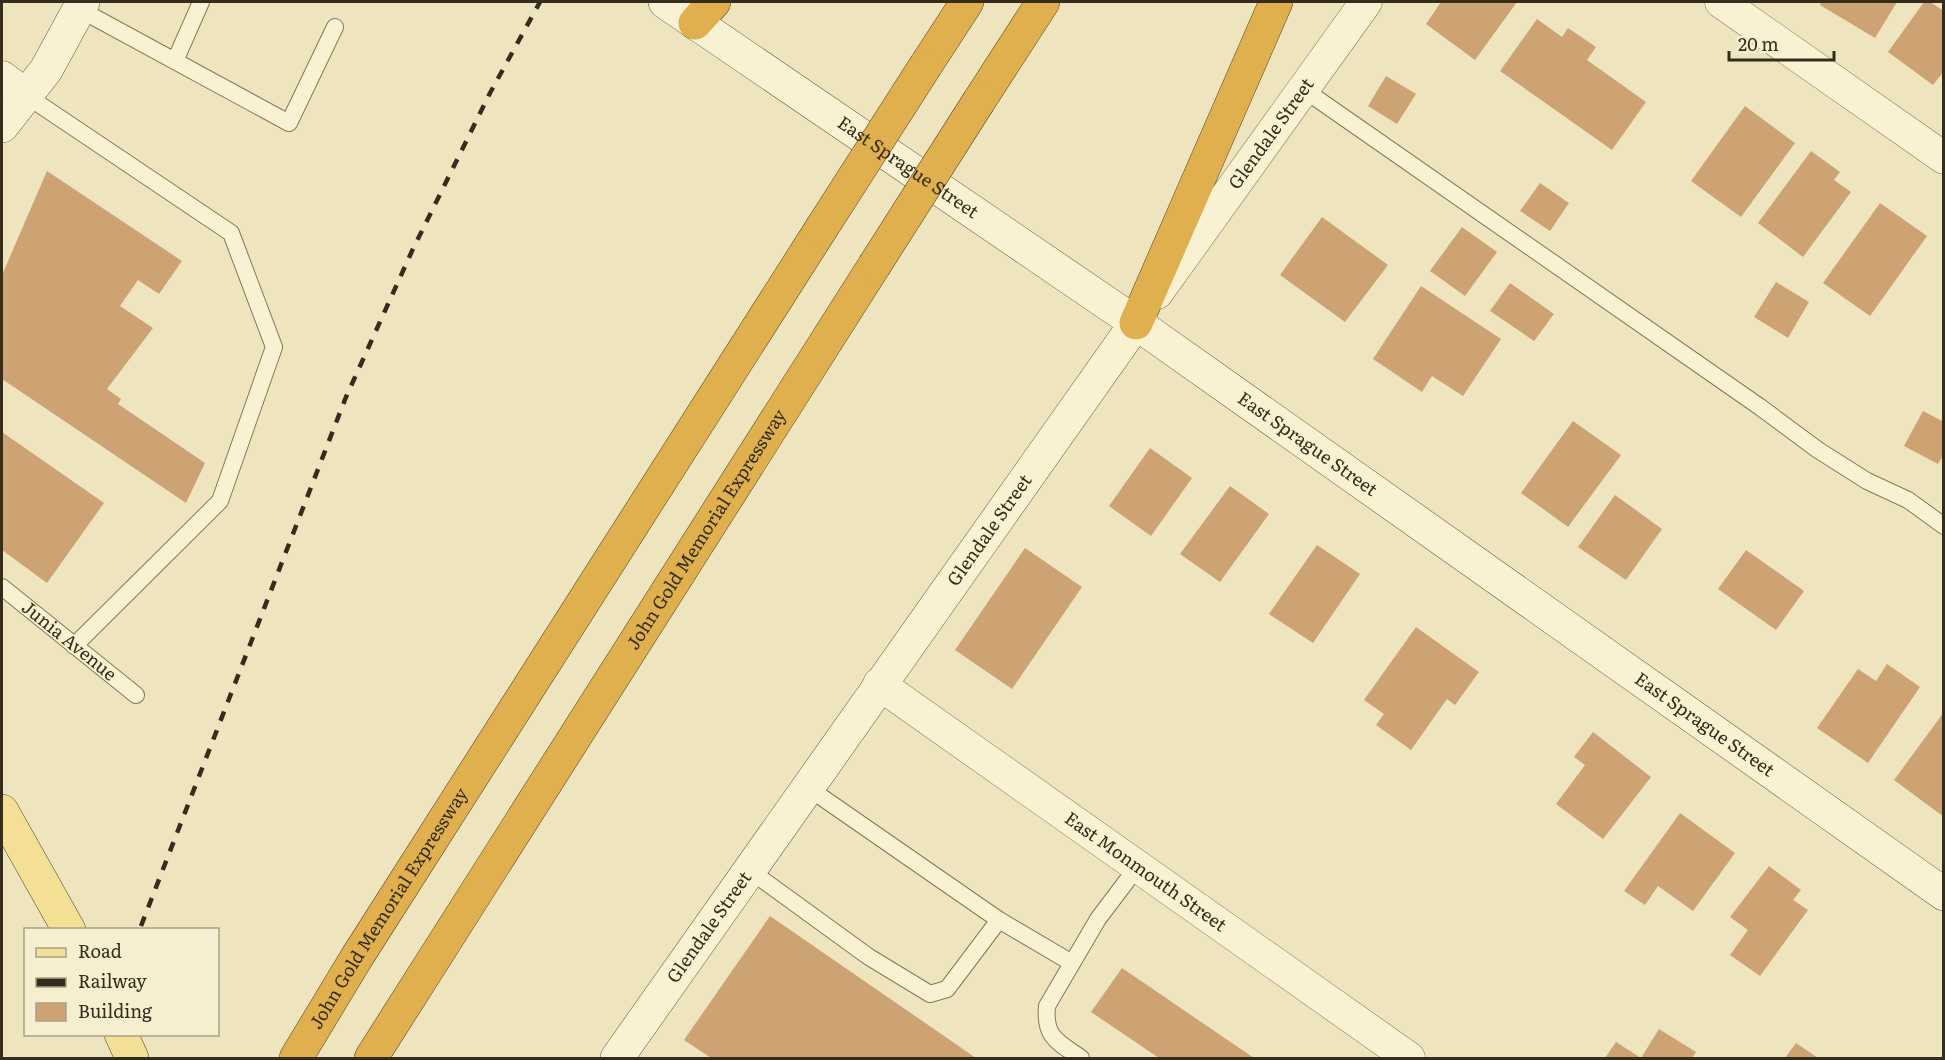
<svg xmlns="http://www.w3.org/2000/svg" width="1945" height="1060" font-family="Literata,serif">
	<rect width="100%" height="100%" fill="#eee5bf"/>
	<g fill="#cda374">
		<polygon points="1441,2 1517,2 1475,60 1426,24"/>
		<polygon points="1821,2 1897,2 1875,38 1820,5"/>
		<polygon points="1924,2 1930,2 1944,11 1944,71 1933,85 1888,52"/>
		<polygon points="1537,19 1562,37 1568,28 1596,47 1587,60 1646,102 1612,150 1500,71"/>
		<polygon points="1386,76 1416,94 1397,124 1368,106"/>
		<polygon points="1745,106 1795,143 1741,217 1691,181"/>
		<polygon points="1811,151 1840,172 1834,180 1851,192 1803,257 1758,223"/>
		<polygon points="47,171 182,261 159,294 138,280 120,306 153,328 107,389 121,399 118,404 205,463 186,503 2,379 2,275"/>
		<polygon points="1540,183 1569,203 1550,231 1520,211"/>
		<polygon points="1880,203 1927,236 1870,316 1823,283"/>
		<polygon points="1322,217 1388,265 1345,322 1280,275"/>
		<polygon points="1462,227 1497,252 1465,296 1430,271"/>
		<polygon points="1776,282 1809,302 1788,338 1754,317"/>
		<polygon points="1510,283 1554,314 1534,341 1490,311"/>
		<polygon points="1421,286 1501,339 1463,396 1432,376 1422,392 1373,359"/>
		<polygon points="1923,411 1944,422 1944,454 1938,464 1904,446"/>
		<polygon points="1573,421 1621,455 1568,527 1521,493"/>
		<polygon points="2,432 104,503 47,583 2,550"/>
		<polygon points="1150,448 1192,478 1151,536 1109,506"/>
		<polygon points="1230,486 1269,514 1220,582 1180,554"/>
		<polygon points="1615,495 1662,529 1626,580 1578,547"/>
		<polygon points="1317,545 1360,574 1313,643 1269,614"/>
		<polygon points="1025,548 1082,587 1012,689 955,650"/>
		<polygon points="1746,550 1804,591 1776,630 1718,589"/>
		<polygon points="1416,627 1479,672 1455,705 1447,699 1411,750 1376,725 1384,714 1364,700"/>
		<polygon points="1887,664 1920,687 1868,763 1817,728 1858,669 1876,681"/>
		<polygon points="1944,712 1944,817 1894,780"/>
		<polygon points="1593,732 1651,777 1603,839 1556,804 1585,765 1574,757"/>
		<polygon points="1680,813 1735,853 1693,911 1658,886 1645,905 1624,891"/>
		<polygon points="1769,866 1801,890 1793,900 1808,910 1760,976 1730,955 1748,930 1730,917"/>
		<polygon points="770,916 976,1058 711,1058 684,1040"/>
		<polygon points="1122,968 1254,1058 1159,1058 1091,1012"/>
		<polygon points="1659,1029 1696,1052 1692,1058 1605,1058 1616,1042 1641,1058"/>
		<polygon points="1796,1043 1818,1058 1785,1058"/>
	</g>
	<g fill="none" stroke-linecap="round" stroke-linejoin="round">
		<g stroke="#877657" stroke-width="18">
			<g id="lane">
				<polyline points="79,9 289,123 335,27"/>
				<polyline points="175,61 201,2"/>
				<polyline points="1303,89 1760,407 1818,450 1867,481 1908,500 1944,526"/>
				<polyline points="27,96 231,233 274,347 220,501 74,646"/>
				<path id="s1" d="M2,587L136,695"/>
				<polyline points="807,787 999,920 1072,963"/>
				<polyline points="749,870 869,957 930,994 947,989 999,920"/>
				<path d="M1081,1058C1058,1042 1044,1038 1047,1006L1098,919L1138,866"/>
			</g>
		</g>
		<g stroke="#877657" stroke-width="33">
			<g id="street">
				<polyline points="1721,2 1944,158"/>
				<polyline points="2,77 27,96"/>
				<path id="s2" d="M1157,293L1366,2"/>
				<path id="s3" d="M879,684L1409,1058"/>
			</g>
		</g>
		<g stroke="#68573b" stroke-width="34">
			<g id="secondary">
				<path id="s4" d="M665,2L1136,323L1944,894"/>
				<polyline points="2,126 46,70 83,2"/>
				<path id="s5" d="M617,1058L1136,323"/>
			</g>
		</g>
		<g stroke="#54432c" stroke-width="34">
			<g id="primary">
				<polyline points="2,811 69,930"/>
				<polyline points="121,1034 132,1058"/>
			</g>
		</g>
		<g stroke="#54432c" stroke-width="34">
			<g id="highway">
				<polyline points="695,23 714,2"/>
				<polyline points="926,65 967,2"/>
				<polyline points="979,101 1043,2"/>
				<polyline points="1136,323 1276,2"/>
				<path id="s6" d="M296,1058L357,957L821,229"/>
				<path id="s7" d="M371,1058L874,266"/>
			</g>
		</g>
		<use href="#lane" stroke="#f9f2d2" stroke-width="16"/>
		<use href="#street" stroke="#f9f2d2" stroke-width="32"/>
		<use href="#secondary" stroke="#f9f2d2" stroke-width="33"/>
		<use href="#primary" stroke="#f3e095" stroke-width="33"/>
		<use href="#highway" stroke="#dfb04d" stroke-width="33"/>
		<polyline stroke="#362c1c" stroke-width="4.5" stroke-dasharray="10 10" stroke-linecap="butt" points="141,926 346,397 412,251 490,93 540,2"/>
		<g stroke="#54432c" stroke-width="34" stroke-linecap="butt">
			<g id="highway-bridge">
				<polyline points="821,229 926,65"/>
				<polyline points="874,266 979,101"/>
			</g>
		</g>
		<use href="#highway-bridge" stroke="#dfb04d" stroke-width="33"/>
	</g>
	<g text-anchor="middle" stroke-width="6" stroke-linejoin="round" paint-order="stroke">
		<g font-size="18" fill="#362c1c" stroke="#f5efcf">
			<text dy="6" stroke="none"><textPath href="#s2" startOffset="196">Glendale Street</textPath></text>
			<text dy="6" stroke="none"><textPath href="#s4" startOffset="294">East Sprague Street</textPath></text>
			<text dy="6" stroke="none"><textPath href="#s4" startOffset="780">East Sprague Street</textPath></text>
			<text dy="6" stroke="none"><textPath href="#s7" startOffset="626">John Gold Memorial Expressway</textPath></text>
			<text dy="6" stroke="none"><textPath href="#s5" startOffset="646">Glendale Street</textPath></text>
			<text dy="6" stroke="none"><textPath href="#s1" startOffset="86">Junia Avenue</textPath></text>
			<text dy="6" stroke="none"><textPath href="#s4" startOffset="1266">East Sprague Street</textPath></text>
			<text dy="6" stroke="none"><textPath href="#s3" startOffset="326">East Monmouth Street</textPath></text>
			<text dy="6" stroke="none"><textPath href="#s6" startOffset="176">John Gold Memorial Expressway</textPath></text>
			<text dy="6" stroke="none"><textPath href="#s5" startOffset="160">Glendale Street</textPath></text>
		</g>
	</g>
	<rect width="1945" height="1060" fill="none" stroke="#362c1c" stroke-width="6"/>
	<rect x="24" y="928" width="195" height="108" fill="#f5efcf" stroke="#a9a187" stroke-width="1.5"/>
	<rect x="36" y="948" width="30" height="9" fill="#f3e095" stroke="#a9a187" stroke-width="1.5"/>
	<text x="78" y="958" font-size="18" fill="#362c1c">Road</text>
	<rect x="36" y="978" width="30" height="9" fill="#362c1c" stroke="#a9a187" stroke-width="1.5"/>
	<text x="78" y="988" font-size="18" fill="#362c1c">Railway</text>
	<rect x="36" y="1003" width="30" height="18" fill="#cda374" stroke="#a9a187" stroke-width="1.5"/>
	<text x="78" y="1018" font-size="18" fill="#362c1c">Building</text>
	<path d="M1729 51v9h105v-9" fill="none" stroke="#362c1c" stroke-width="3"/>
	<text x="1738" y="51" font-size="18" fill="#362c1c" stroke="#f5efcf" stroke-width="4.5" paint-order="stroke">20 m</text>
</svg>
